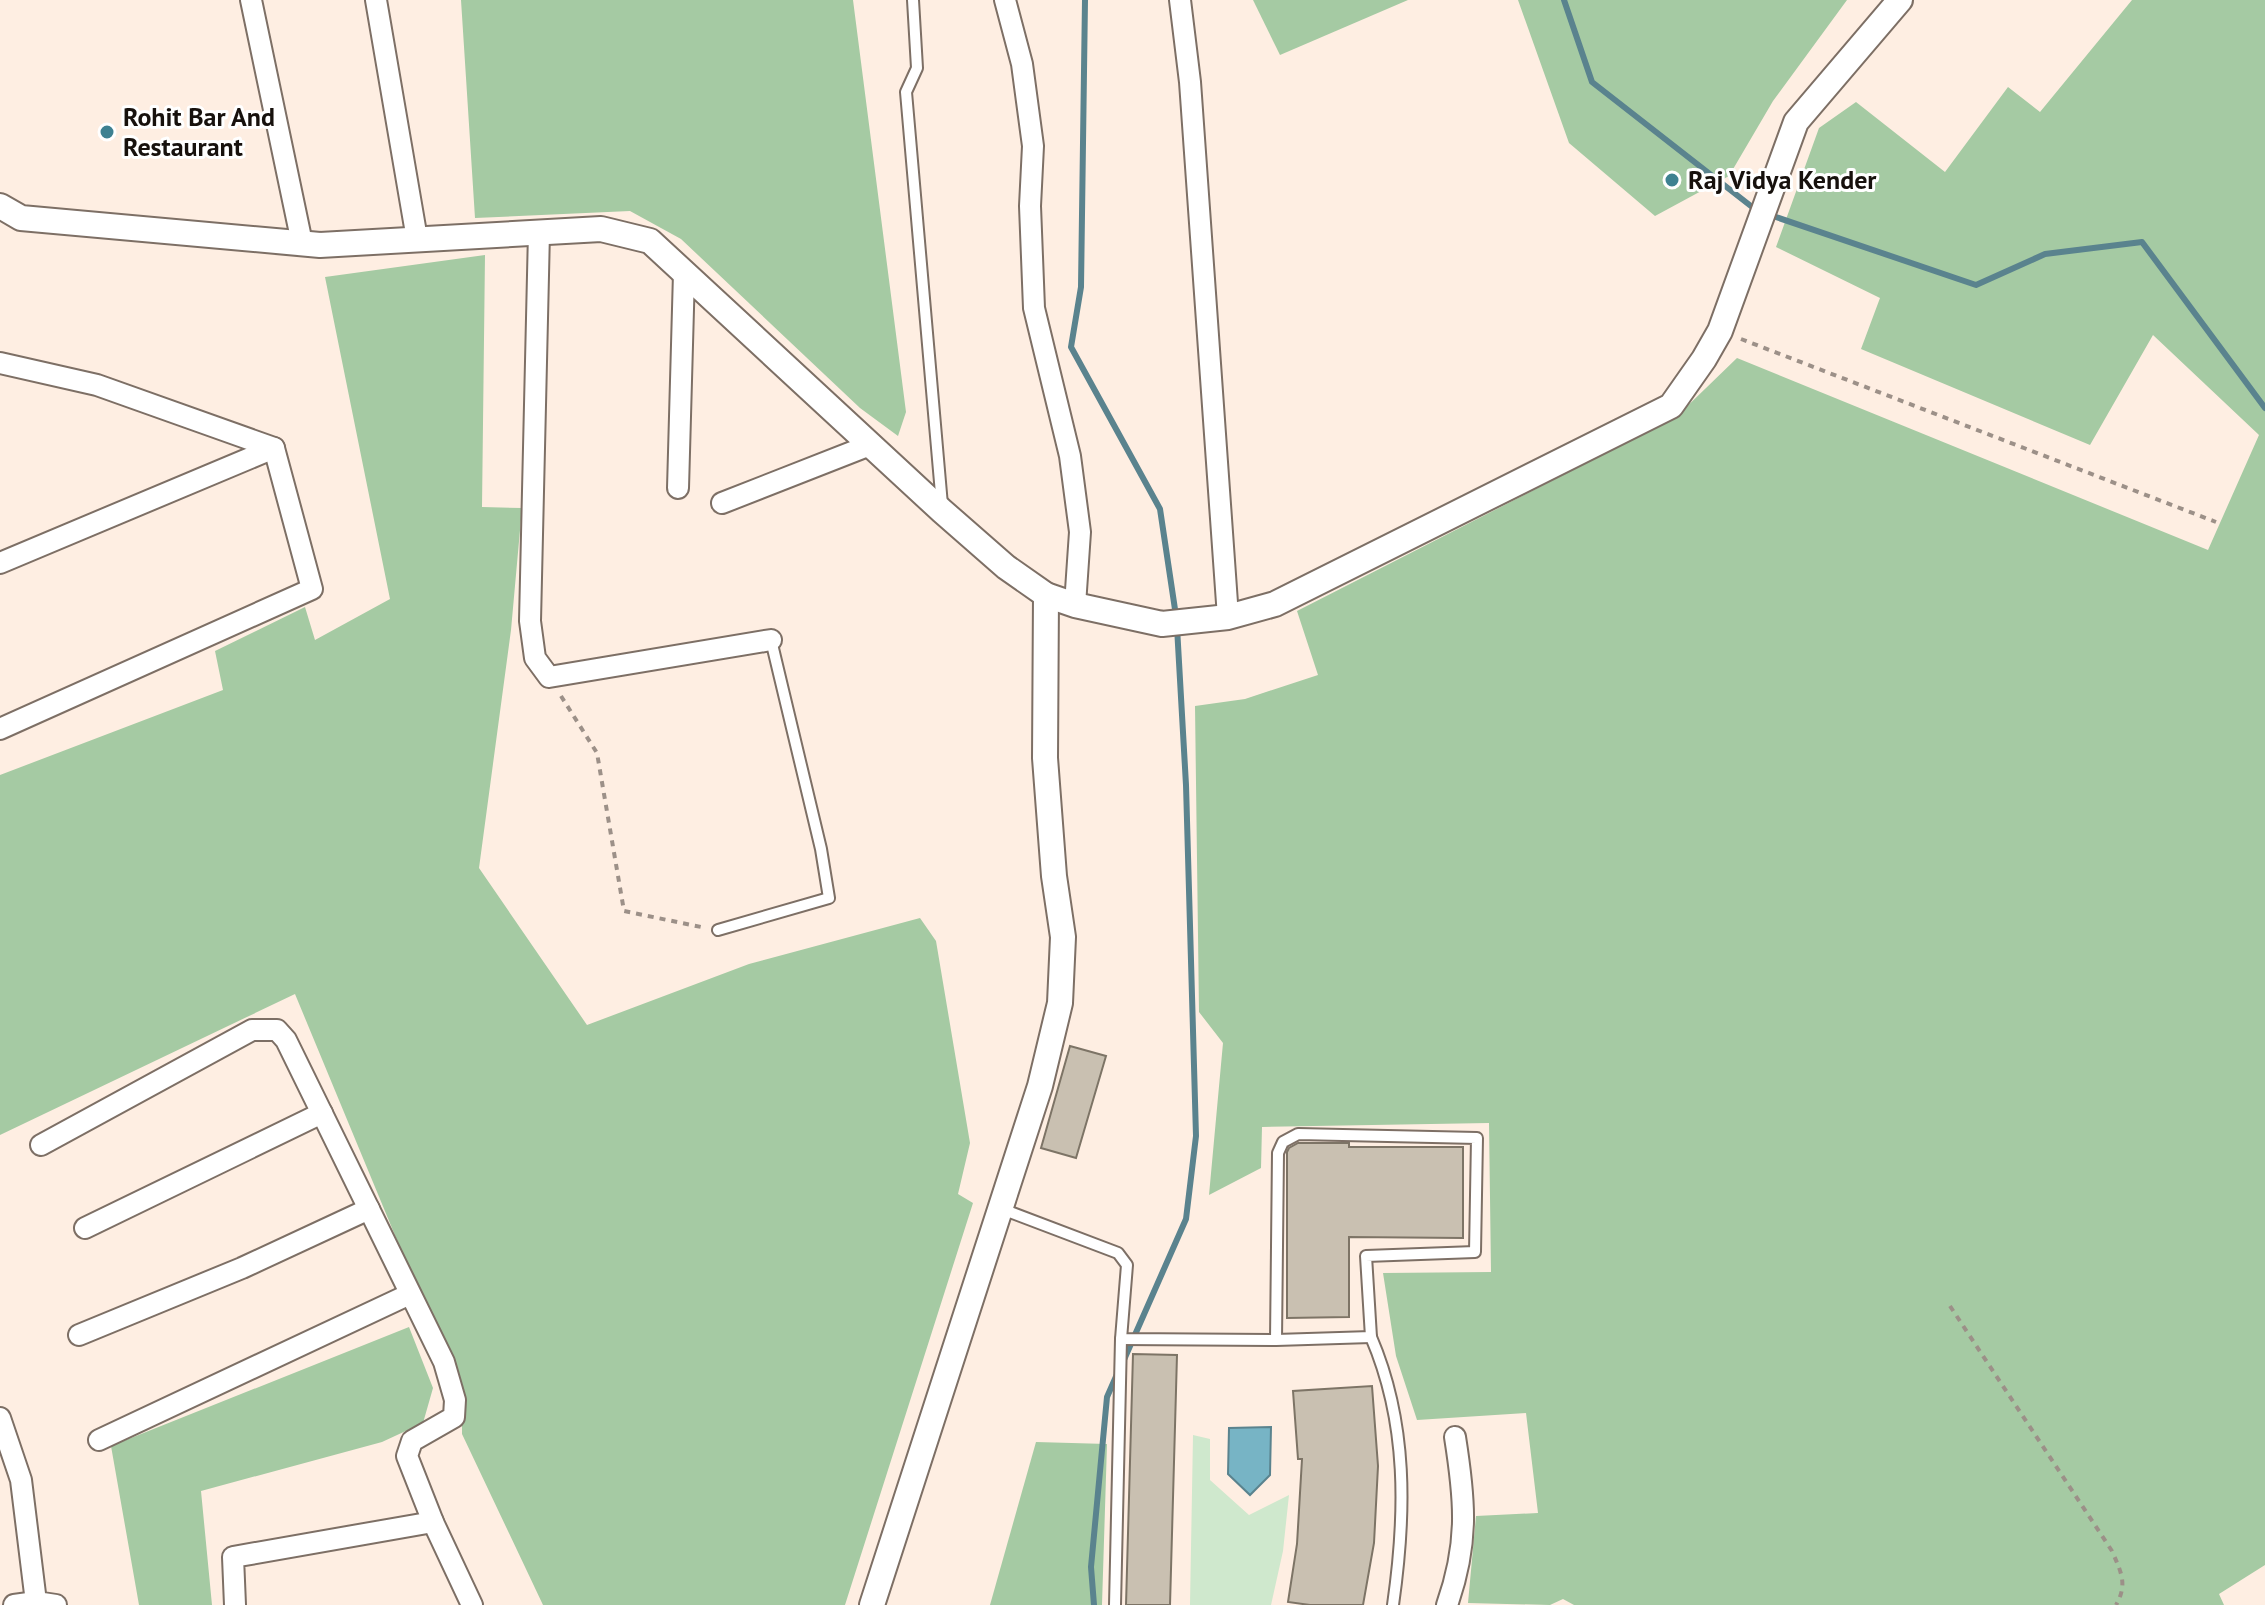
<svg xmlns="http://www.w3.org/2000/svg" width="2265" height="1605" font-family="'PT Sans',sans-serif">
	<rect width="100%" height="100%" fill="#feeee2"/>
	<polygon fill="#cfe8cd" points="1193,1435 1210,1439 1210,1480 1249,1515 1289,1495 1283,1551 1271,1605 1190,1605"/>
	<g fill="#a5caa3">
		<polygon points="461,0 853,0 906,412 898,436 860,408 681,239 630,211 475,218"/>
		<polygon points="1253,0 1408,0 1280,55"/>
		<polygon points="1518,0 1847,0 1773,101 1729,176 1655,216 1569,143"/>
		<polygon points="2132,0 2265,0 2265,1565 2219,1594 2224,1605 1574,1605 1563,1599 1550,1605 1468,1603 1476,1516 1538,1513 1526,1413 1417,1420 1396,1356 1383,1273 1491,1272 1489,1123 1262,1127 1261,1168 1209,1195 1223,1043 1199,1012 1195,706 1245,699 1318,675 1297,611 1675,418 1737,358 2208,550 2259,435 2153,335 2090,445 1861,349 1880,298 1776,247 1819,128 1856,102 1945,172 2008,87 2040,112"/>
		<polygon points="485,255 482,507 522,508 511,630 479,868 587,1025 749,964 920,918 936,941 970,1143 958,1194 973,1203 845,1605 543,1605 462,1434 462,1397 295,994 0,1135 0,775 223,690 215,651 305,607 315,640 390,599 325,277"/>
		<polygon points="409,1327 433,1388 423,1423 382,1442 201,1491 212,1605 139,1605 111,1446"/>
		<polygon points="1036,1442 1107,1444 1102,1605 990,1605"/>
	</g>
	<polygon fill="#77b4c5" stroke="#5a838e" stroke-width="2" points="1271,1427 1270,1475 1250,1495 1228,1474 1229,1428"/>
	<g fill="none" stroke-linecap="round" stroke-linejoin="round">
		<g stroke="#5a838e" stroke-width="6">
			<polyline points="1085,0 1081,287 1071,347 1160,509 1176,616"/>
			<polyline points="1564,0 1592,82 1756,210"/>
			<polyline points="1770,215 1976,285 2045,254 2142,242 2265,408"/>
			<polyline points="1123,1362 1186,1219 1196,1136 1186,785 1177,627"/>
			<polyline points="1094,1605 1091,1567 1107,1397 1118,1372"/>
		</g>
	</g>
	<g fill="#c9c0b1" stroke="#7d7466" stroke-width="2">
		<polygon points="1070,1046 1106,1056 1076,1158 1041,1148"/>
		<polygon points="1298,1143 1349,1143 1349,1147 1463,1147 1463,1238 1349,1237 1349,1317 1287,1318 1287,1152 1289,1148"/>
		<polygon points="1133,1354 1177,1355 1170,1605 1126,1605"/>
		<polygon points="1372,1386 1378,1466 1374,1543 1363,1605 1310,1605 1288,1602 1297,1544 1302,1459 1298,1459 1293,1391"/>
	</g>
	<g fill="none" stroke-linecap="round" stroke-linejoin="round">
		<g stroke="#7d6f65" stroke-width="14">
			<g id="service">
				<polyline points="913,0 917,68 906,92 942,505"/>
				<polyline points="718,930 829,898 821,849 771,640"/>
				<polyline points="1002,1209 1118,1253 1127,1265 1121,1339 1276,1340 1371,1337 1366,1256 1475,1252 1477,1138 1298,1134 1283,1142 1278,1153 1276,1340"/>
				<path d="M1371,1337C1408,1423 1406,1514 1393,1605"/>
				<polyline points="1115,1605 1121,1339"/>
			</g>
		</g>
		<g stroke="#7d6f65" stroke-width="24">
			<g id="minor">
				<polyline points="251,0 302,243"/>
				<polyline points="376,0 417,239"/>
				<polyline points="1005,0 1022,64 1033,146 1030,206 1034,308 1070,456 1080,532 1075,605"/>
				<polyline points="1180,0 1190,82 1228,617"/>
				<polyline points="539,232 530,621 535,658 549,677 771,640"/>
				<polyline points="0,363 97,385 274,448 312,589 0,729"/>
				<polyline points="678,488 684,273"/>
				<polyline points="722,503 870,445"/>
				<polyline points="0,563 274,448"/>
				<polyline points="41,1145 252,1030 277,1030 286,1040 444,1362 455,1400 454,1417 412,1441 407,1456 433,1522 472,1605"/>
				<polyline points="85,1228 322,1113"/>
				<polyline points="79,1335 242,1268 369,1209"/>
				<polyline points="0,1418 21,1480 36,1602 56,1605"/>
				<polyline points="99,1440 410,1294"/>
				<polyline points="14,1605 36,1602"/>
				<polyline points="235,1605 233,1557 433,1522"/>
				<path d="M1447,1605C1469,1543 1465,1500 1455,1437"/>
			</g>
		</g>
		<g stroke="#7d6f65" stroke-width="28">
			<g id="tertiary">
				<polyline points="0,206 21,218 320,245 601,229 650,241 942,511 1006,567 1046,595 1075,605 1162,624 1228,617 1275,604 1671,406 1704,359 1720,331 1796,122 1900,0"/>
				<polyline points="872,1605 1040,1086 1060,1003 1063,937 1054,876 1045,758 1046,595"/>
			</g>
		</g>
		<g stroke="#9c9088" stroke-width="4" stroke-dasharray="6 6" stroke-linecap="butt">
			<polyline points="1741,339 2216,522"/>
			<polyline points="561,696 597,753 624,911 706,928"/>
			<path d="M1950,1306L2112,1551C2121,1572 2128,1584 2116,1605"/>
		</g>
		<use href="#service" stroke="#fff" stroke-width="10"/>
		<use href="#minor" stroke="#fff" stroke-width="20"/>
		<use href="#tertiary" stroke="#fff" stroke-width="24"/>
	</g>
	<g fill="#3e8191" stroke="#fff" stroke-width="3">
		<circle cx="107" cy="132" r="8"/>
		<circle cx="1672" cy="180" r="8"/>
	</g>
	<g text-anchor="middle" stroke-width="6" stroke-linejoin="round" paint-order="stroke">
		<g font-size="26" font-weight="bold" fill="#17110d" stroke="#fff" text-anchor="start">
			<text x="123" y="126">Rohit Bar And<tspan x="123" dy="30">Restaurant</tspan></text>
			<text x="1688" y="189">Raj Vidya Kender</text>
		</g>
	</g>
</svg>
